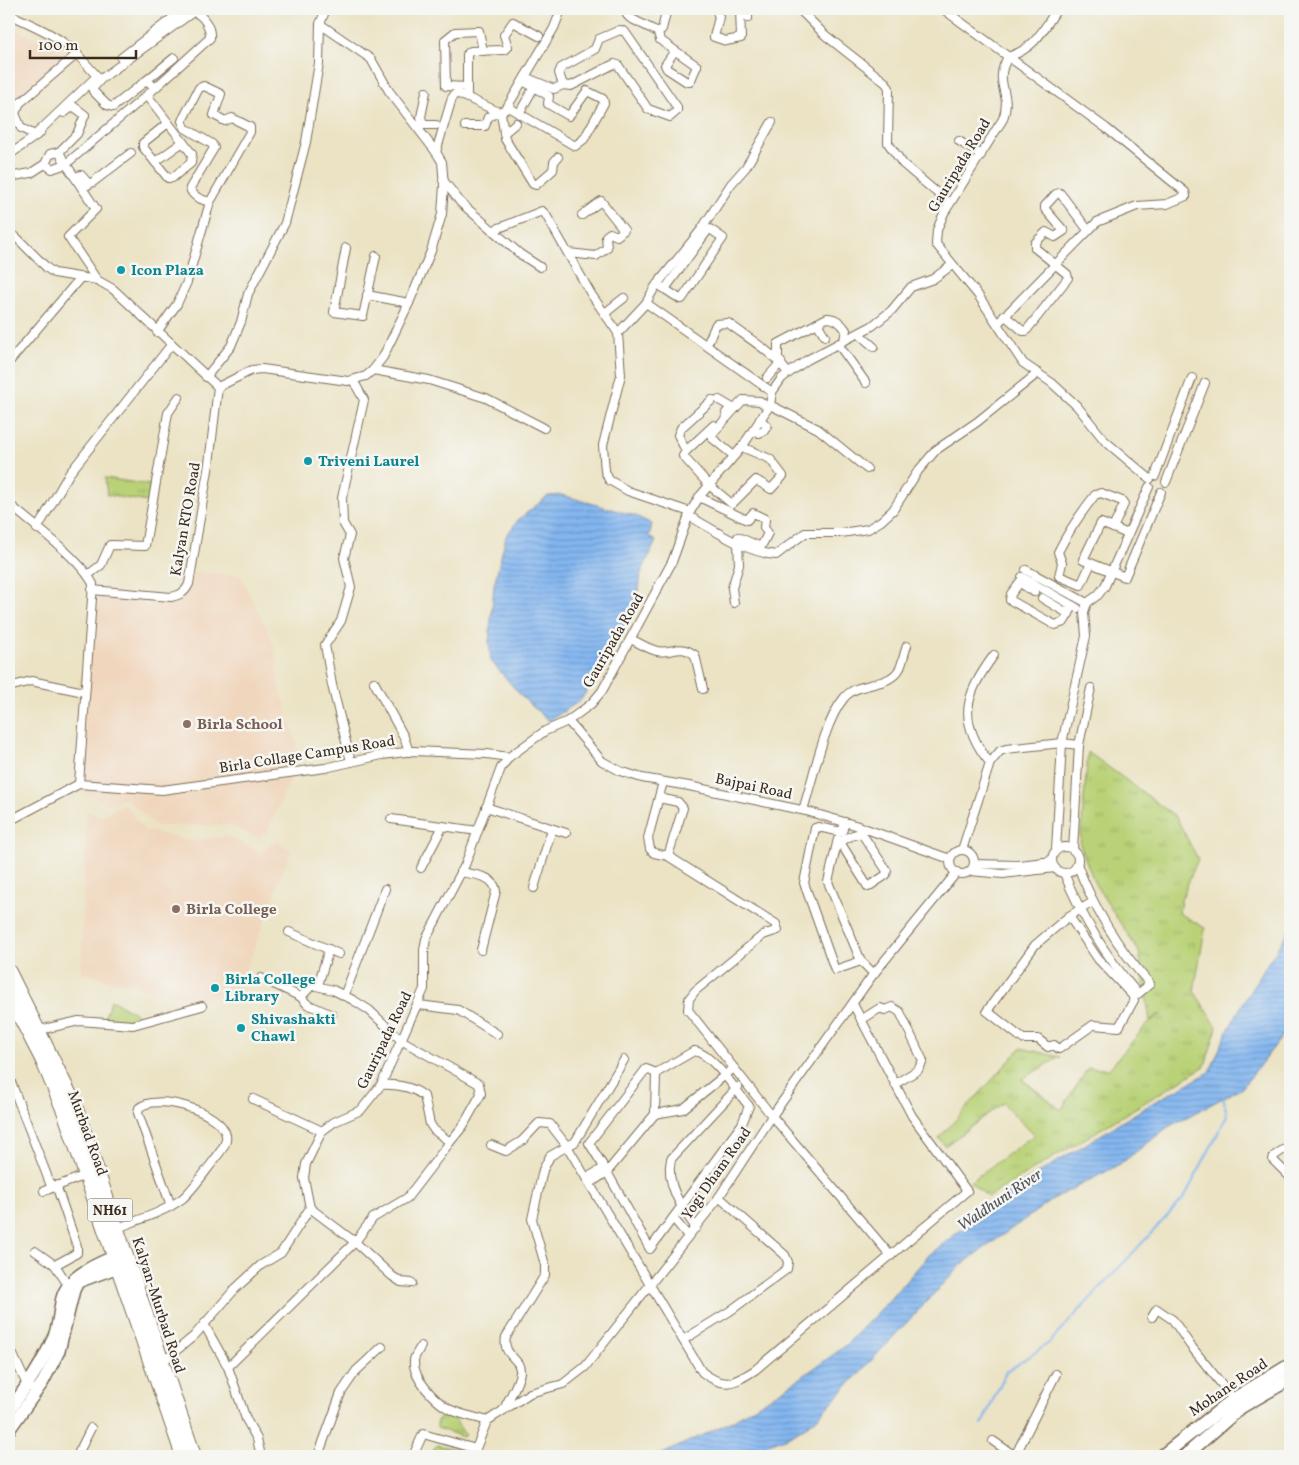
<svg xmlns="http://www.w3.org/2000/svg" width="1299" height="1465" font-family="Vollkorn,serif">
	<defs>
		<pattern id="grass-tufts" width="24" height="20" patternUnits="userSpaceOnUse" patternTransform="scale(1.25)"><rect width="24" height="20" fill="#b9d277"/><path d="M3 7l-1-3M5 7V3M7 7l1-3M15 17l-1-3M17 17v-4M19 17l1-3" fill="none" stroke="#a0b466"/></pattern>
		<pattern id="water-rules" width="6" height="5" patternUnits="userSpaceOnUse" patternTransform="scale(1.25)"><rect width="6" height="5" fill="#83b6f0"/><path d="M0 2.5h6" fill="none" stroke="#6c94c2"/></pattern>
	</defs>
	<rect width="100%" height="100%" fill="#f6f6f2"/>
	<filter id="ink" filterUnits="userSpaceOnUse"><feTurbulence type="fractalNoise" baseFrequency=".02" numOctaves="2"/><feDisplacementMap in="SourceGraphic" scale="10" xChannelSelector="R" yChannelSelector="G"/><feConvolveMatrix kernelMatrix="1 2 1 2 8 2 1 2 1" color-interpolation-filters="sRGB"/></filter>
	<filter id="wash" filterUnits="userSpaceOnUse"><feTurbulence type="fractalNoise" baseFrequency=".0096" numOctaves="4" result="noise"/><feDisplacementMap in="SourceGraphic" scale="20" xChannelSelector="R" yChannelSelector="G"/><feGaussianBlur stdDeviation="1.12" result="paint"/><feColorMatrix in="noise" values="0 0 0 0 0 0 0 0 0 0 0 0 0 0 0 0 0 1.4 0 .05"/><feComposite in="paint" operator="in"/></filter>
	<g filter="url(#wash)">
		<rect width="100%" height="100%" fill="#ebe3c4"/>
		<g fill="#f0d6bc">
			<polygon points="9,26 58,50 67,60 12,106 9,104"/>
			<polygon points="194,572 240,575 275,646 278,681 297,745 295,769 268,830 258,838 228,825 156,826 126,798 110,805 79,790 85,704 78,682 95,641 99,597 173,602 189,593"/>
			<polygon points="124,803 144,830 192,841 227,836 260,852 276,841 291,850 238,990 198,1001 81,973 86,810 101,817"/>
		</g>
		<g fill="url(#grass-tufts)" stroke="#7a7e4a">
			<polygon points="105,478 150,485 148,502 107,495"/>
			<polygon points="1088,752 1176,817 1198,859 1181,900 1179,913 1205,928 1194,991 1217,1027 1205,1066 988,1197 970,1182 1034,1135 1003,1103 945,1146 939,1138 1021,1048 1060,1057 1022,1079 1061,1110 1088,1068 1109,1069 1147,1024 1161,1014 1150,1021 1139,952 1095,884 1080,845"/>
			<polygon points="111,1000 137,1014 136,1021 104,1019"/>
			<polygon points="445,1414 452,1415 465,1435 463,1437 437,1428 437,1420"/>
			<polygon points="437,1445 468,1452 466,1456 429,1456"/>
		</g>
		<g fill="url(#water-rules)" stroke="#5f7087">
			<polygon points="562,495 636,516 652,524 649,537 656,541 641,573 637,607 581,700 549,721 523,698 491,661 489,642 494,585 506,536 519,519 548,496"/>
			<path d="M1290,929V1019L1281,1038L1242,1088L1168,1127L1119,1165L1053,1199L961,1265L815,1420L792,1435L740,1456H658L732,1421L799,1379L844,1347L883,1307L929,1255L1013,1189L1154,1102L1210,1072C1229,1020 1260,975 1290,929Z"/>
		</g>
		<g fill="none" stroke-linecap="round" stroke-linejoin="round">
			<polyline stroke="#83b6f0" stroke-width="2" points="982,1424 1006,1372 1049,1343 1184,1198 1227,1116 1223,1096"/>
		</g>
	</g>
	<g filter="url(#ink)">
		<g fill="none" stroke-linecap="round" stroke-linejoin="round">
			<g stroke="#796b58" stroke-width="10">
				<g id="street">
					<polyline points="628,9 627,15 630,18 658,32 662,29 667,9"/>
					<polyline points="716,9 719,17 714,37 726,41 741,38 740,9"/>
					<polyline points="748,9 748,18"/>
					<polyline points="799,9 825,35 886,83 889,88 888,143 903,164 949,203"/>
					<polyline points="943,9 1106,128 1185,192 1186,196 1167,204 1137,206 1097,222 998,323"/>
					<path d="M9,14C32,25 58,35 77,54L97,76L35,135L21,128L15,113L20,103L77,54"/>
					<polyline points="658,32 660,40 697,66 690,82 687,82 667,69 665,65 674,52"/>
					<path d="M1008,57C992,84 1013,91 1003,119L944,213L937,230L936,244L978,295L1023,363L1052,383L1077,406L1105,441L1150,479"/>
					<path d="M1008,57C1035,48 1042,32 1057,9"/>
					<polyline points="121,58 179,13"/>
					<polyline points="525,77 554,89 563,85 571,86 614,64 618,65 648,109 670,117 677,111 677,107 625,32 620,30 599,39 595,49 561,68 559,73 563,85"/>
					<polyline points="147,80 174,58"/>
					<polyline points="467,87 446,86 445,40 455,32 479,31 483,51"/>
					<path d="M147,95C162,115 177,134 192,154L191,163L172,178H168L143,147V143L168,123"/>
					<polyline points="467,98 467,54 471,51 505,50 508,47 504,35 513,22 539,36"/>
					<polyline points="508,107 575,146 584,139 604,103 603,99 587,91 569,116 548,104 549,96 523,81"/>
					<polyline points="519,114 534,87"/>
					<polyline points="423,124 421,117 426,92"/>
					<polyline points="418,125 436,125"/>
					<polyline points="465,126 485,126 488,117 506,109 554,28 559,15 558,9"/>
					<polyline points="504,133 516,123"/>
					<polyline points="959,141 981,155"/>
					<polyline points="436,152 452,98 455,94 459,94 501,113 505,139 533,184 536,185 553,170 554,162 558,157"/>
					<polyline points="9,155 40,133"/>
					<polyline points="155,162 183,142"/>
					<polyline points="45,164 50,154 59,152"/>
					<polyline points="9,177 31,173 45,164 52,169 66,164 59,152 77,134 85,115 73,106 64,113"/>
					<polyline points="75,177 81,175 89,184"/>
					<polyline points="443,180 461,203 520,254 540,267"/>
					<polyline points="82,188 93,182 131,153"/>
					<polyline points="494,230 542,211 546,215 591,294 618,333 621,375 603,445 605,471 609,480 628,491 690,512"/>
					<polyline points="9,233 16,237 47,268 54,273 97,280 113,289 218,387"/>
					<polyline points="346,248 334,312 363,316 376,256"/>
					<polyline points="569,253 596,256 607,248 606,236 610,233 617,236 624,230 601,201 582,215"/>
					<path d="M97,280L68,237L96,209L66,164L147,95L155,88L210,38C211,28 204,15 193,12L101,79L93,88V91L107,105L113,107L147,80L155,88"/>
					<polyline points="657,284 680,299 682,299 723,238 710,229 708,230 665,289"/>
					<polyline points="367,295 409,303"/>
					<polyline points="646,303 655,287 701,230 731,184 746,167 772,122"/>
					<polyline points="605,313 624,298"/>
					<polyline points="1004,315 1023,331 1026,331 1068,278 1067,274 1035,248 1035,243 1046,232 1055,237 1064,231 1045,209 1045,206 1056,194 1060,193 1088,230"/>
					<polyline points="817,323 825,336"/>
					<path d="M157,332L177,304L187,282L210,202L250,132V127L232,118L225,121L214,115L221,94L204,86L199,88L182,121L185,128L212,144L214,148L190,188C192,197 202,200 210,202"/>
					<polyline points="618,333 646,303 772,392"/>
					<polyline points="859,334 874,347"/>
					<polyline points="838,344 866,383"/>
					<path d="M707,345L716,324L728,323C748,338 774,353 788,373"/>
					<path d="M778,358V344L827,318C836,318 841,323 846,330L844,340"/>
					<polyline points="9,362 81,277"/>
					<polyline points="373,370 429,380 486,398 544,428"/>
					<polyline points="206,377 231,346 241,322 248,294 285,223 306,142 319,63 320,24"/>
					<polyline points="767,378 781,362"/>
					<polyline points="218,387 252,370 262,369 348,381 366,376 373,370 383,357 409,303 431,251 442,214 444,185 442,162 436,152 389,91 371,59 320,24 326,9"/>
					<polyline points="712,400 681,428 678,435 686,451 683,456 709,485 732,504 756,480 771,489 783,476 770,459 742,447"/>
					<polyline points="719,400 731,407 726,413"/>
					<polyline points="770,405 818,429 867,469"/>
					<polyline points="753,430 759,433 764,431 767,426 760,419"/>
					<polyline points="686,451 714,425"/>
					<polyline points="734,456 712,438 712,434 743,400 760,401 768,408"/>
					<polyline points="1155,476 1192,378"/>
					<polyline points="1166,482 1205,383"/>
					<polyline points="699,497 747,520 753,513 765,519 764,528 768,533 761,547 738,537"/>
					<path d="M9,504C32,524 80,558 93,584L79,784"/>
					<path d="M689,516C716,531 745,552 776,555L805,533H841L868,529L881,521L893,510L918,471L936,450L977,422L1038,373"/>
					<polyline points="37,529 69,474 171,345"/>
					<polyline points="1128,534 1101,523 1083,560 1125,577 1161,492"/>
					<path d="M1091,563L1081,585L1059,576L1062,563L1058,552C1069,530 1081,513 1095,495L1101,493L1122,501L1124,504L1113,528"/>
					<polyline points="1026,570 1087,603"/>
					<polyline points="88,575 101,565 110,545 145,546 168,413 179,397"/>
					<polyline points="1022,577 1077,608"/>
					<polyline points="1023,578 1011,594 1010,600 1055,625 1064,622 1073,606"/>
					<polyline points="1020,583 1034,592"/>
					<path d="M92,590L171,597C180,595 185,593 189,584L209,464L218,387"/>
					<polyline points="1042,598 1069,614"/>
					<polyline points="734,603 732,588 739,565 738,543"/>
					<path d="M631,639C639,643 648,649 657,651C673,654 679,643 695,655L703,689"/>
					<polyline points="374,682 404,737 409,752"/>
					<polyline points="9,687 31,681 84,692"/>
					<polyline points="568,721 602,761 620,771 642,778 689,786 806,811 855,825 950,859"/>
					<polyline points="351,762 332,685 325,645 341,621 351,587 344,558 350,535 343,523 342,498 364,400 353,380"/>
					<polyline points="990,763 1000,751 1006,749 1062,743 1079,745"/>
					<polyline points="663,782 648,838 650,849 654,853 668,856 776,924 778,930 763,935 695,991 689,999 688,1010 772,1116 891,1256"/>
					<polyline points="659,798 678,802 683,808 668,856"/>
					<polyline points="486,807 566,833"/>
					<path d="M803,810C813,779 824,722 844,698C858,680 889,689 900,668C903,662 904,653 907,646"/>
					<polyline points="391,819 478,831"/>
					<polyline points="9,821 79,784 162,790 325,768 382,755 413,751 487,754 509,757"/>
					<polyline points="845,822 842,832 818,827 815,828 804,883 835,970 861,961 874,974"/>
					<polyline points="838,839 828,882 861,961"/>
					<path d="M837,844C844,840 854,832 862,834L887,871L886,875L868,887L840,842"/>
					<circle cx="1065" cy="860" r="13"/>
					<path d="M962,850L990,763C956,720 965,695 994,655"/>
					<polyline points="1056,850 1062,743 1086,636 1084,612 1087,603 1098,595 1105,586 1149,487"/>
					<polyline points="1073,850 1079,745 1091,688"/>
					<circle cx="962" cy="862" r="12"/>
					<polyline points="974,864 1020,865 1052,861"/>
					<polyline points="421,868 443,826"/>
					<polyline points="970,871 1003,874 1055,868"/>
					<path d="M461,872C474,875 494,875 496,891L481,950"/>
					<path d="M1064,873C1082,918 1106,957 1138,994L1150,984C1117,947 1094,909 1077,864"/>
					<polyline points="534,888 552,829"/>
					<polyline points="1069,916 1035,945 987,1011 1023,1039 1038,1039 1048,1047 1054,1045 1059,1049 1093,1025 1119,1027 1134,1000 1132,995 1098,959 1069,916 1093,902"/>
					<polyline points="289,932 339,954"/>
					<polyline points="261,978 301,997 307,1004 332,1015"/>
					<polyline points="318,985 329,949"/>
					<polyline points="344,996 385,889"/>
					<polyline points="301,997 312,985 333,990 353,1000 369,1010 401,1040 479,1084 481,1094 463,1126 450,1142"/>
					<polyline points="419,1005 458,1010 497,1034"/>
					<polyline points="861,1020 880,1008 885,1010 892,1007 900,1012 923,1061 918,1070 895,1084"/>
					<polyline points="35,1031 79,1021 133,1025 202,1006"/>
					<path d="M656,1073L694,1051C712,1053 737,1092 749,1106L742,1124L650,1249L607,1172L655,1114L683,1109L734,1068"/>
					<polyline points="9,1077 51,1186"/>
					<polyline points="253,1099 322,1131"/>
					<path d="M491,1145L506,1151L522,1141L539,1123L550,1124L567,1146L702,1372C724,1389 733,1384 755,1370L967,1191L912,1116L853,1004"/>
					<polyline points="1290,1145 1274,1156 1273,1160 1290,1177"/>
					<polyline points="586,1178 604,1168"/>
					<polyline points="589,1184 607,1172 589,1143 646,1069 656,1073 655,1114"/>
					<polyline points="44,1191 86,1175"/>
					<polyline points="310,1208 355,1242 392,1276 401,1282 412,1283"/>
					<polyline points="673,1218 688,1236"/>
					<path d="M117,1228C138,1220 165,1212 183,1198C195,1187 205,1172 215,1159C219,1153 228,1144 226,1135C220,1110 155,1093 139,1108L138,1113L171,1206"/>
					<path d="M696,1228C682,1208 665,1184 671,1159L738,1087"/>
					<polyline points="35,1251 55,1265 77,1253 77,1246 56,1185"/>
					<polyline points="55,1265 68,1285"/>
					<polyline points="1152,1317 1157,1309 1173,1320 1190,1345 1236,1402"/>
					<polyline points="204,1324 228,1367 246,1419 257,1439 261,1456"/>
					<polyline points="683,1340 730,1311 787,1269 788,1262 785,1255 719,1197"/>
					<polyline points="9,1346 27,1385 30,1387"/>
					<path d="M421,1346C419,1350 415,1355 414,1360C412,1378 435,1401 449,1409C461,1415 475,1417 487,1421"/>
					<polyline points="160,1364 194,1336 235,1289 261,1265 281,1253 310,1208 304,1178 306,1164 322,1131 334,1122 361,1110 381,1085 424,989 424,950 426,939 465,865 501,768 509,757 545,731 568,721 591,704 602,691 672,562 690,512 700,496 742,447 770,405 772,392 782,378 807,360 872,326 891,311 911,287 933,279 952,265"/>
					<path d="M228,1367L355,1242L373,1218L407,1198L450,1142L434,1130L430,1124L424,1096C411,1086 397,1084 381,1085"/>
					<path d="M504,1409C509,1398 519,1383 520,1372C521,1357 502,1357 506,1337L545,1275V1265L532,1219L543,1170L550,1156L575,1142L624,1060"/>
					<polyline points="993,1441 1015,1456"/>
					<polyline points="77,1456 91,1428"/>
					<polyline points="318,1456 341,1393 356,1371 382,1347"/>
					<polyline points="413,1456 423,1434 476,1449"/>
					<polyline points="473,1456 487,1421 530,1393 563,1384 585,1367 717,1200 772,1116 872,976 957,872"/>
					<polyline points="1015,1456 1056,1374"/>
				</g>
			</g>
			<g stroke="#796b58" stroke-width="14">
				<g id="secondary">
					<path d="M9,1411C26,1387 43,1363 54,1336C59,1324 59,1310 62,1298C68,1275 100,1262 121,1254"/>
					<polyline points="9,1430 43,1382 59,1351 74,1290 78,1282 126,1264"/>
				</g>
			</g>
			<g stroke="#796b58" stroke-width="15">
				<g id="primary">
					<polyline points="1162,1456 1234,1399 1290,1365"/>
					<polyline points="1185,1456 1241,1407 1290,1379"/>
				</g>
			</g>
			<g stroke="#796b58" stroke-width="16">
				<g id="highway">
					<polyline points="9,972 74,1103 194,1456"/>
					<polyline points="9,995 42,1059 64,1111 183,1456"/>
				</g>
			</g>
			<use href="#street" stroke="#fff" stroke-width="8"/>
			<use href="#secondary" stroke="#fff" stroke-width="11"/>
			<use href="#primary" stroke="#fff" stroke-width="12"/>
			<use href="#highway" stroke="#fff" stroke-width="14"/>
		</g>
	</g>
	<g fill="#0f9aa8" stroke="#f6f6f2" stroke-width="2">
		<circle cx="121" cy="270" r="5"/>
		<circle cx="308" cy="461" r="5"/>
		<circle cx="215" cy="988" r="5"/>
		<circle cx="241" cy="1028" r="5"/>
	</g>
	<g fill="#8d6e63" stroke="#f6f6f2" stroke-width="2">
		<circle cx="187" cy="724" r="5"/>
		<circle cx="176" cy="909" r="5"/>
	</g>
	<g text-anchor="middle" stroke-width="5" stroke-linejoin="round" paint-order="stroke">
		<rect fill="#f6f6f2" stroke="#73675e" stroke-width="1" x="87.5" y="1198.5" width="45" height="23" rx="4"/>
		<g font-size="14" font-weight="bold" fill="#3b2a1e">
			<text x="110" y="1215">NH61</text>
		</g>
		<g font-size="15" fill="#3b2a1e" stroke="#f6f6f2">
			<text transform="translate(959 165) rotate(-59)" y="5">Gauripada Road</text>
			<text transform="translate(185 519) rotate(-80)" y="5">Kalyan RTO Road</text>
			<text transform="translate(613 640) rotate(-60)" y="5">Gauripada Road</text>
			<text transform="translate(307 754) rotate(-9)" y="5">Birla Collage Campus Road</text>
			<text transform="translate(754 786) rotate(12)" y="5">Bajpai Road</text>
			<text transform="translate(384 1040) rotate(-64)" y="5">Gauripada Road</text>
			<text transform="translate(88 1133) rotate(70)" y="5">Murbad Road</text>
			<text transform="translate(716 1173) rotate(-55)" y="5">Yogi Dham Road</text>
			<text transform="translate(159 1305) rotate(72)" y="5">Kalyan-Murbad Road</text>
			<text transform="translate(1228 1387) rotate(-34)" y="5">Mohane Road</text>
		</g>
		<g font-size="15" font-weight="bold" fill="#0d838f" stroke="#f6f6f2" text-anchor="start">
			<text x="131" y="275">Icon Plaza</text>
			<text x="318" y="466">Triveni Laurel</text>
			<text x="225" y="984">Birla College<tspan x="225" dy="17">Library</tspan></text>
			<text x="251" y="1024">Shivashakti<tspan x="251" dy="17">Chawl</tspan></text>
		</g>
		<g font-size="15" font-weight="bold" fill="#785e54" stroke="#f6f6f2" text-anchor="start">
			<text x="197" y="729">Birla School</text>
			<text x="186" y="914">Birla College</text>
		</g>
		<g font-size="16" font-style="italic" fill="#51545d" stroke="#f6f6f2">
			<text transform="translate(999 1199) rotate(-34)" y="6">Waldhuni River</text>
		</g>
	</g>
	<rect width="1299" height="1465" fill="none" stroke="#f6f6f2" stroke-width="30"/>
	<path d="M30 50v8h106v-8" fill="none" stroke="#3b2a1e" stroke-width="2.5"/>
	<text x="38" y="50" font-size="15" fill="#3b2a1e" stroke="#f6f6f2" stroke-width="4" paint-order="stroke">100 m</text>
</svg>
